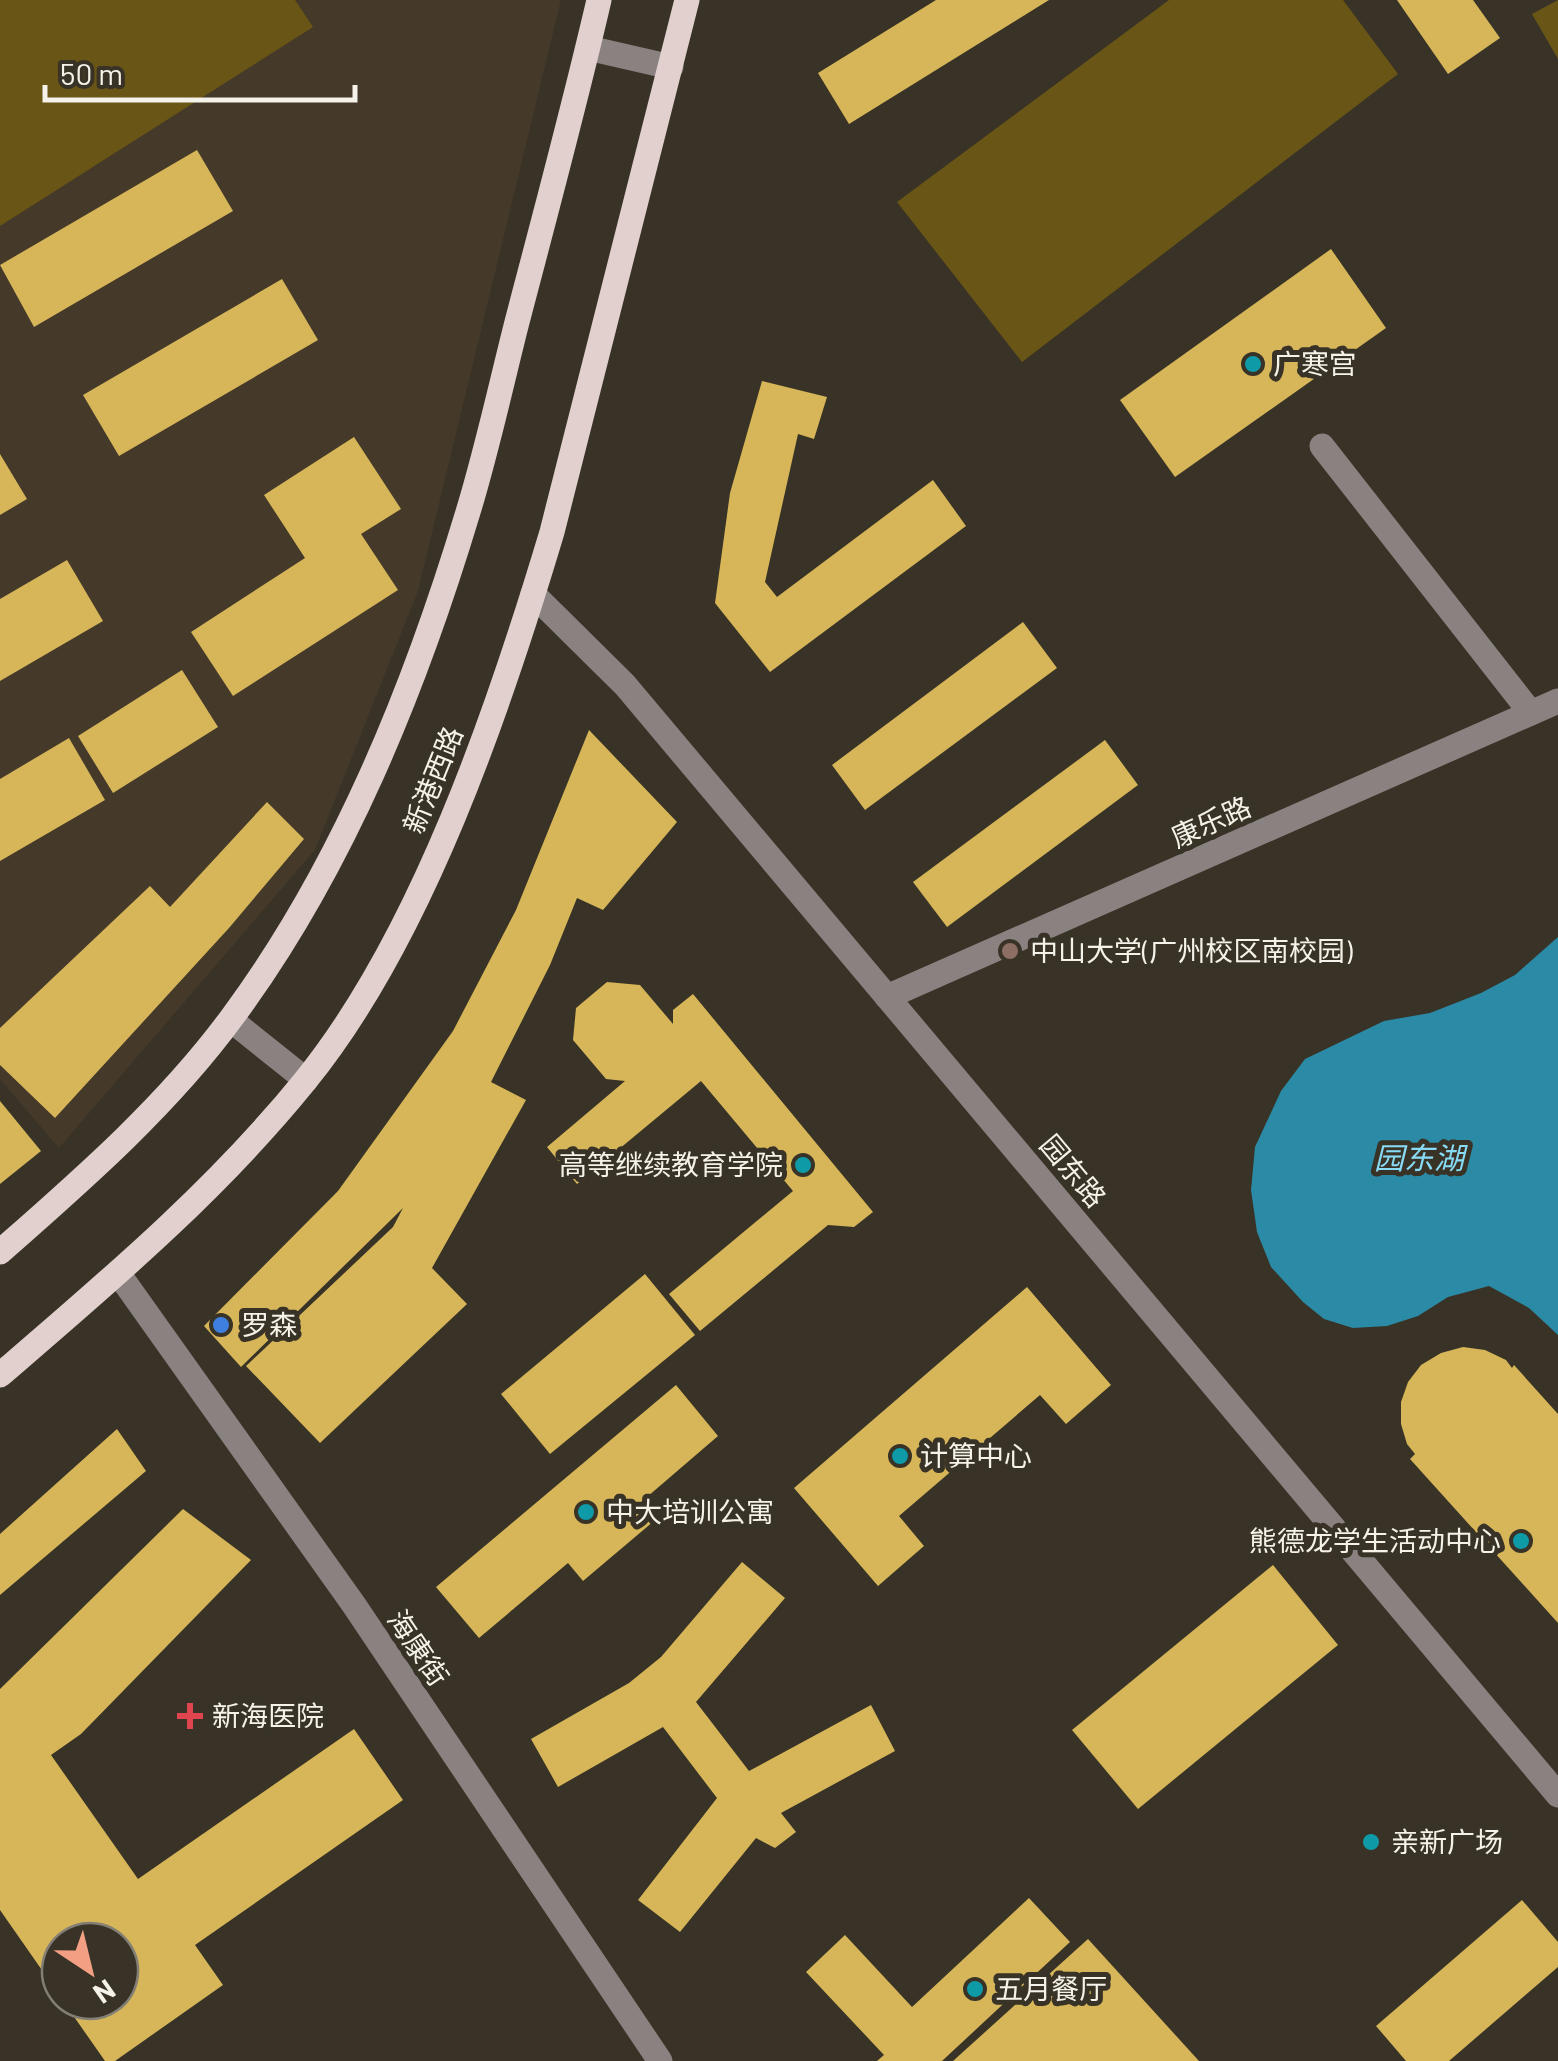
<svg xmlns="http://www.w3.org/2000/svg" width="1558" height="2061" font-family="Barlow,'Noto Sans SC',sans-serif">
	<rect width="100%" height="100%" fill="#383326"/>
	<polygon fill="#45392a" points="0,0 561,0 418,591 315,850 59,1148 0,1079"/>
	<g fill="#695515">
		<polygon points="0,0 295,0 313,27 0,226"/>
		<polygon points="1169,0 1343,0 1398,74 1022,362 897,202"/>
		<polygon points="1558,0 1558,59 1532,14"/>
	</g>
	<polygon fill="#2b8aa5" points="1558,937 1558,1335 1529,1308 1489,1286 1448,1297 1418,1316 1387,1326 1353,1328 1324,1319 1303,1302 1271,1267 1257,1232 1251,1190 1255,1147 1281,1091 1305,1059 1384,1021 1430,1013 1481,993 1515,975"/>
	<g fill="#d6b659">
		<polygon points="936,0 1049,0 849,124 818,73"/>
		<polygon points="1397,0 1473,0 1500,38 1448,74"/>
		<polygon points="197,150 233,211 34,327 0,265"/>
		<polygon points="1331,249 1386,328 1175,477 1120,400"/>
		<polygon points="282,279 318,340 119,456 83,395"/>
		<polygon points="762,381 827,397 814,439 798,434 765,582 777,597 933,480 966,526 770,672 715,603 730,493"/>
		<polygon points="354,437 401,509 361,534 398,590 233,696 191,632 305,558 264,495"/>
		<polygon points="0,454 27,499 0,515"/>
		<polygon points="67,560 103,621 0,681 0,599"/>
		<polygon points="1023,622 1057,668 865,810 832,765"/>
		<polygon points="182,670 218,727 113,793 78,736"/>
		<polygon points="589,730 677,822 603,910 577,898 550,965 491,1082 526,1100 432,1268 467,1304 320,1443 246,1366 393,1227 403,1208 241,1367 204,1326 338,1191 453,1031 516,910"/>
		<polygon points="69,738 105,800 0,861 0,779"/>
		<polygon points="1105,740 1138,785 947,927 913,882"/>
		<polygon points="267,802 304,839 229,928 55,1118 0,1065 0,1028 150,886 170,907"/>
		<polygon points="607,982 640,985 673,1024 673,1010 693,994 873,1212 854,1227 828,1225 700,1331 669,1294 793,1191 701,1081 577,1184 547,1147 625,1081 606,1079 573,1040 576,1008"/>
		<polygon points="0,1101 41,1151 0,1184"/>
		<polygon points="645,1274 695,1335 550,1454 501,1394"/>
		<polygon points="1027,1287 1111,1385 1066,1424 1040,1395 899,1516 924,1546 878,1586 794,1488"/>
		<polygon points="1463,1347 1485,1350 1506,1360 1512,1368 1514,1365 1558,1414 1558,1623 1410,1459 1415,1454 1407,1444 1401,1424 1401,1402 1408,1382 1421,1365 1441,1353"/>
		<polygon points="676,1385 718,1436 640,1503 654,1521 583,1581 568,1563 479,1638 436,1587"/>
		<polygon points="117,1429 146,1471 0,1595 0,1534"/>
		<polygon points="183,1509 251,1560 81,1734 51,1755 138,1879 354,1729 403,1800 195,1945 223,1985 115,2061 105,2061 63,2001 120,2001 120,1941 60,1941 60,1996 0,1910 0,1689"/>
		<polygon points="742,1562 785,1598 696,1702 749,1771 871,1705 895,1751 781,1813 796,1832 775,1848 756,1838 680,1932 638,1900 717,1798 663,1727 558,1787 531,1739 629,1683 661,1657"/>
		<polygon points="1273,1565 1338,1645 1138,1809 1072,1730"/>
		<polygon points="1029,1898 1070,1942 942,2061 877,2061 884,2055 806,1972 845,1935 912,2007"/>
		<polygon points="1522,1900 1558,1942 1558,1967 1449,2061 1406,2061 1376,2026"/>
		<polygon points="1088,1939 1199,2061 953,2061"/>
	</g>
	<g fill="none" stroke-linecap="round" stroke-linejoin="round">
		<g stroke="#8a8281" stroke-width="25">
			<polyline points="588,48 671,67"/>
			<polyline points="1322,446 1531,713"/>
			<polyline points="533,594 625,685 1558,1795"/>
			<polyline points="887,997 1558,701"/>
			<polyline points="231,1020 306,1080"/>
			<polyline points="118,1273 354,1605 660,2061"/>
		</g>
		<g stroke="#e1d0ce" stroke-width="25">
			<path d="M0,1252C82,1180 168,1105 233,1016C343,867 415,688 468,512C487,450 501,385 517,322C545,215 574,108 599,0"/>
			<path d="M0,1375C107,1283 216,1191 305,1081C422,937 499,709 552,532L687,0"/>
		</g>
	</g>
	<g fill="#0f9aa8" stroke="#383326" stroke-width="4">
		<circle cx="1253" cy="364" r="10"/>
		<circle cx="803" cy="1165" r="10"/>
		<circle cx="900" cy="1456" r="10"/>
		<circle cx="586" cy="1512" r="10"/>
		<circle cx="1521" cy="1541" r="10"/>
		<circle cx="1371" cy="1842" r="10"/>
		<circle cx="975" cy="1989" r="10"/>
	</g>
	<circle fill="#8d6e63" stroke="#383326" stroke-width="4" cx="1010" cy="951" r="10"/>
	<circle fill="#3f7fe0" stroke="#383326" stroke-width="4" cx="221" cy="1325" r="10"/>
	<path fill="#e0444e" stroke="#383326" stroke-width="4" d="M185 1701h10v10h10v10h-10v10h-10v-10h-10v-10h10z"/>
	<g text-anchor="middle" stroke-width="10" stroke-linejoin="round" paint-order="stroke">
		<g font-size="28" fill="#f5f2e9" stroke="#383326" text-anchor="start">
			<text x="1273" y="374">广寒宫</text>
			<text x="1030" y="961">中山大学(广州校区南校园)</text>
			<text x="783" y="1175" text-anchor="end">高等继续教育学院</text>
			<text x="241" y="1335">罗森</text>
			<text x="920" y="1466">计算中心</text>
			<text x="606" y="1522">中大培训公寓</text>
			<text x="1501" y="1551" text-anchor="end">熊德龙学生活动中心</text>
			<text x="212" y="1726">新海医院</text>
			<text x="1391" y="1852">亲新广场</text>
			<text x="995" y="1999">五月餐厅</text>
		</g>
		<g font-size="28" fill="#f5f2e9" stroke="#383326">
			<text transform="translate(433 780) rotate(-68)" y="10">新港西路</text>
			<text transform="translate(1211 822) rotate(-24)" y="10">康乐路</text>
			<text transform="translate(1073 1171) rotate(50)" y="10">园东路</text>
			<text transform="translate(418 1648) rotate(56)" y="10">海康街</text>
		</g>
		<g font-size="30" font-style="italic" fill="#88dbf5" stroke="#383326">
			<text x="1419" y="1169">园东湖</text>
		</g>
	</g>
	<g transform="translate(90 1971) rotate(145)"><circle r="48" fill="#383326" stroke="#847f74" stroke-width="2.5"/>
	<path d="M0-8L18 38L0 25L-18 38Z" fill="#f39f84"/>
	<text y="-15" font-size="28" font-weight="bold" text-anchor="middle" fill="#f5f2e9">N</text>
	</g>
	<path d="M45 85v15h310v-15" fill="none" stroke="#f5f2e9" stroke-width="5"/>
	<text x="60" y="85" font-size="30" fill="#f5f2e9" stroke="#383326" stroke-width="8" paint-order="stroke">50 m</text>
</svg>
